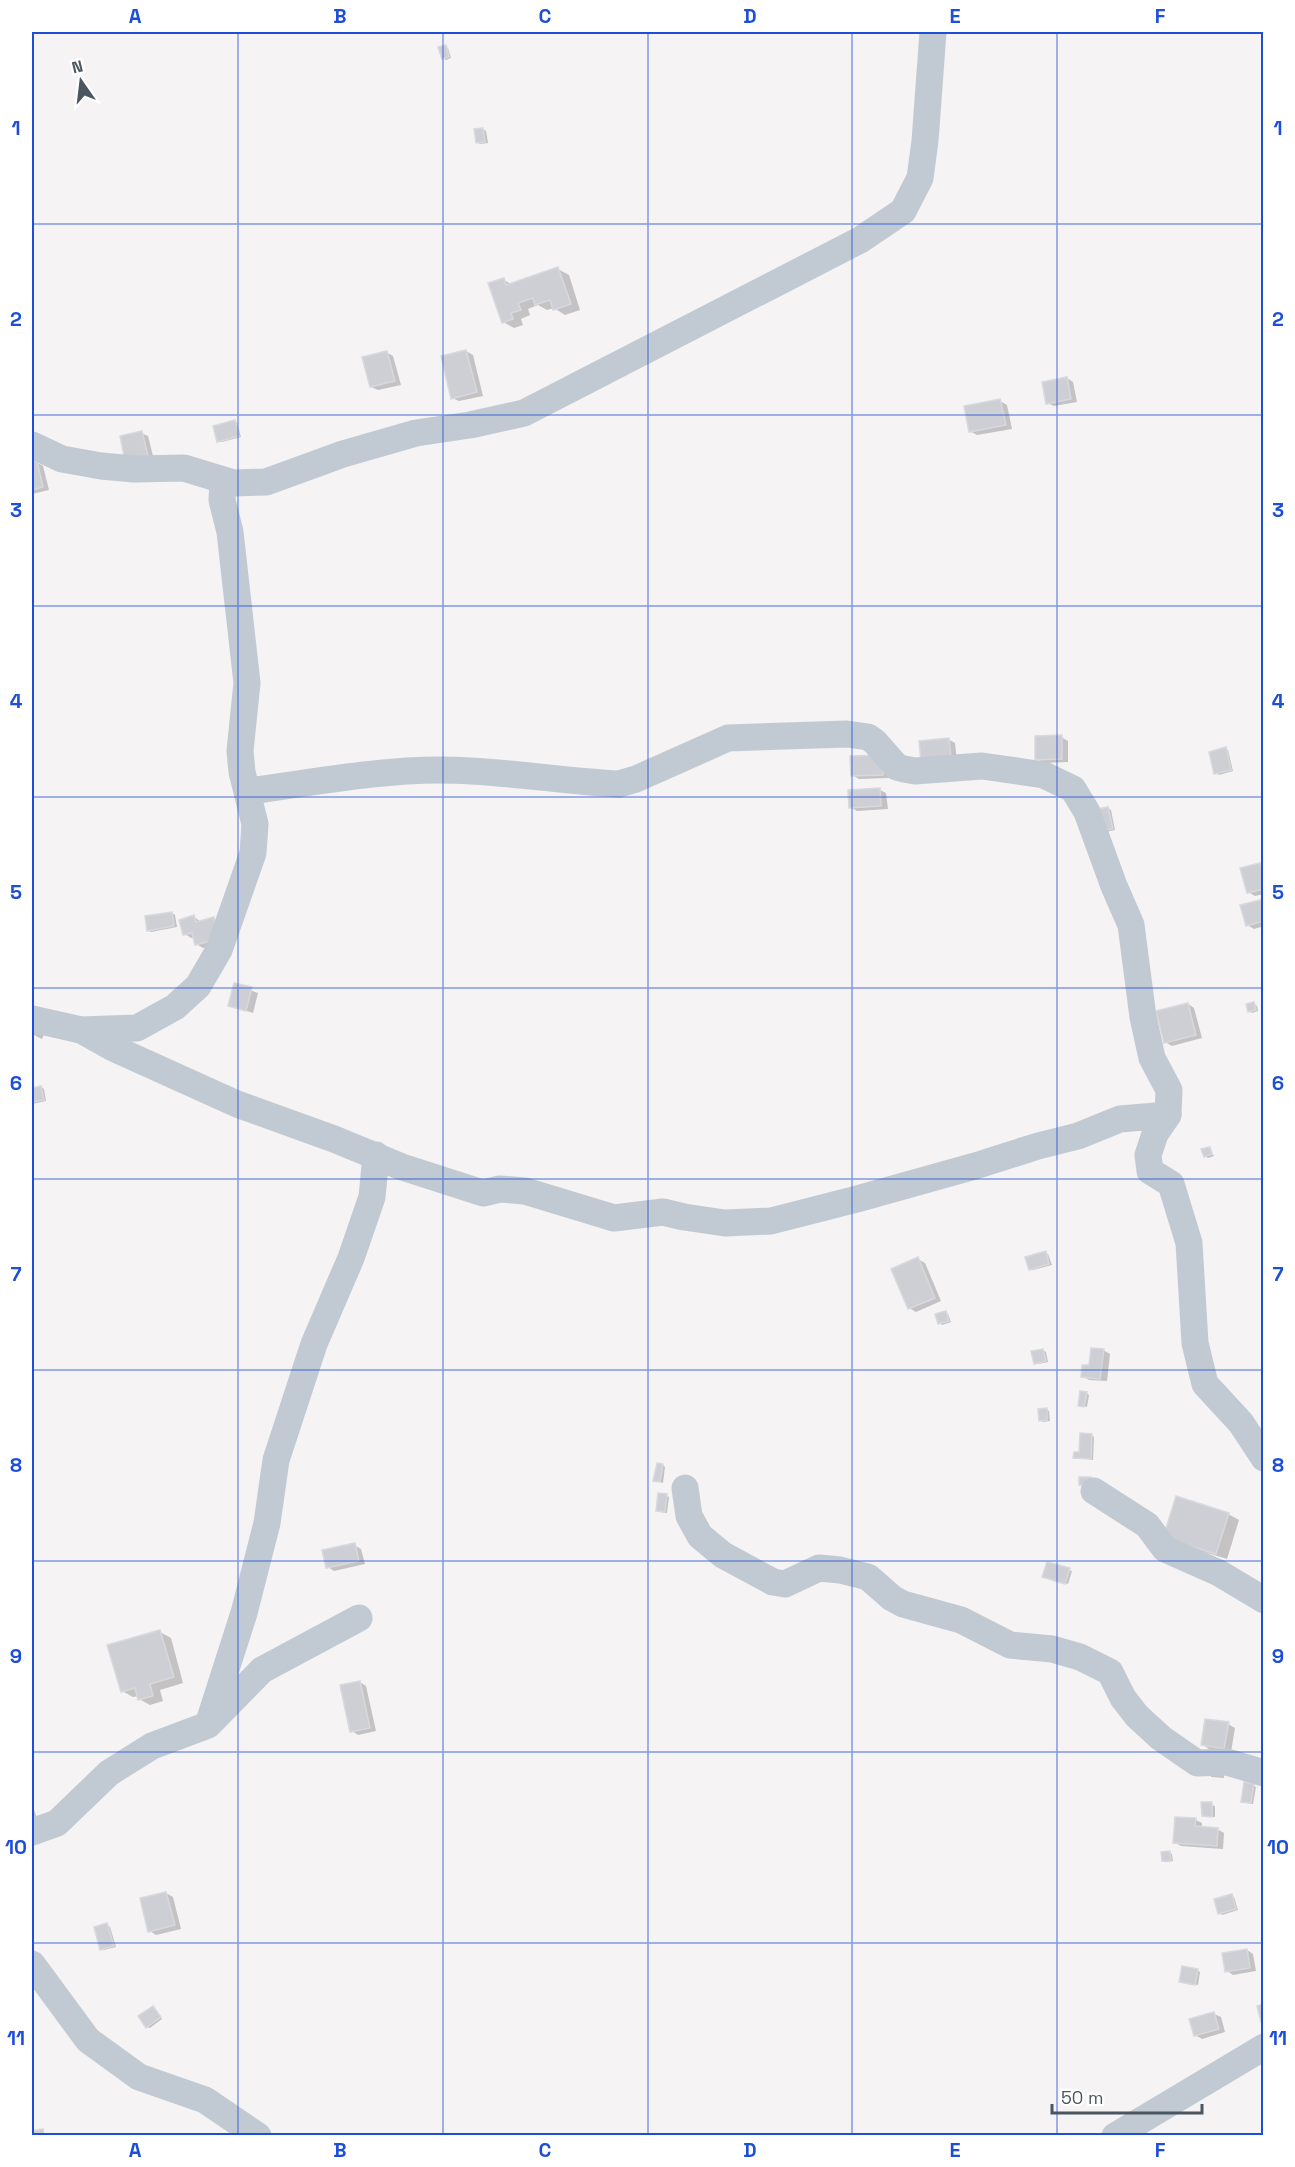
<svg xmlns="http://www.w3.org/2000/svg" width="1295" height="2167" font-family="'Space Grotesk',sans-serif">
	<rect width="100%" height="100%" fill="#f5f3f3"/>
	<g fill="#0003">
		<polygon points="445,47 448,48 451,58 446,60 443,58"/>
		<polygon points="483,129 486,131 488,143 480,144 477,142"/>
		<polygon points="558,269 569,275 580,310 565,315 554,308 547,310 538,305 528,309 530,315 521,319 523,325 514,328 503,322 504,280 511,284"/>
		<polygon points="466,351 473,355 483,396 459,401 452,398"/>
		<polygon points="386,352 393,356 401,385 378,390 371,387"/>
		<polygon points="1067,378 1073,382 1077,402 1054,406 1047,403"/>
		<polygon points="1000,401 1007,405 1012,429 977,435 970,431"/>
		<polygon points="234,421 237,423 241,437 222,442 219,441"/>
		<polygon points="141,433 148,436 154,460 133,464"/>
		<polygon points="36,462 43,466 49,490 32,494 32,463"/>
		<polygon points="1061,737 1068,741 1068,762 1044,763 1037,759"/>
		<polygon points="948,739 955,743 957,761 929,764"/>
		<polygon points="1226,749 1228,750 1233,771 1219,775 1216,773"/>
		<polygon points="889,761 889,778 859,779 852,775"/>
		<polygon points="880,790 886,793 888,809 857,811 850,807"/>
		<polygon points="1108,808 1111,810 1115,830 1102,833"/>
		<polygon points="1260,864 1264,866 1264,894 1255,896 1248,892"/>
		<polygon points="1264,900 1264,926 1254,929 1247,925"/>
		<polygon points="172,913 175,915 177,927 151,932 148,930"/>
		<polygon points="193,916 201,922 214,919 220,923 225,943 203,948 196,944 195,937 191,938 185,934"/>
		<polygon points="235,985 258,993 253,1013 229,1005"/>
		<polygon points="1188,1004 1194,1008 1202,1038 1172,1046 1165,1042"/>
		<polygon points="1254,1004 1257,1006 1258,1011 1252,1013 1249,1011"/>
		<polygon points="32,1023 46,1030 42,1039 32,1034"/>
		<polygon points="41,1087 44,1089 46,1101 32,1104 32,1089"/>
		<polygon points="1209,1149 1214,1156 1208,1158 1205,1156"/>
		<polygon points="1045,1253 1048,1254 1052,1265 1033,1270 1030,1269"/>
		<polygon points="918,1259 925,1263 941,1301 916,1312 909,1308"/>
		<polygon points="946,1313 948,1314 951,1322 942,1325 940,1323"/>
		<polygon points="1043,1350 1046,1352 1048,1362 1038,1364 1035,1363"/>
		<polygon points="1103,1350 1110,1354 1107,1381 1089,1380 1083,1376"/>
		<polygon points="1086,1393 1089,1395 1087,1407 1082,1406"/>
		<polygon points="1046,1409 1049,1411 1050,1421 1043,1422 1040,1420"/>
		<polygon points="1091,1435 1094,1437 1093,1460 1075,1457 1081,1454"/>
		<polygon points="663,1465 665,1467 663,1483 655,1480"/>
		<polygon points="667,1496 669,1497 667,1513 660,1512 657,1510"/>
		<polygon points="1228,1514 1239,1520 1227,1559 1175,1543"/>
		<polygon points="354,1545 361,1549 365,1564 334,1571 328,1567"/>
		<polygon points="1069,1570 1072,1571 1068,1584 1047,1578"/>
		<polygon points="160,1632 171,1638 183,1683 160,1690 163,1701 150,1705 139,1699 139,1696 133,1697 122,1691"/>
		<polygon points="360,1682 366,1686 376,1731 358,1735 352,1731"/>
		<polygon points="1228,1724 1235,1728 1231,1752 1209,1749 1203,1745"/>
		<polygon points="1211,1769 1223,1770 1224,1778 1211,1777"/>
		<polygon points="1253,1785 1256,1787 1253,1804 1246,1803 1243,1801"/>
		<polygon points="32,1804 37,1818 32,1820"/>
		<polygon points="1203,1804 1215,1806 1215,1817 1203,1816"/>
		<polygon points="1196,1820 1202,1823 1202,1828 1217,1829 1224,1833 1223,1849 1181,1846 1174,1842"/>
		<polygon points="1170,1853 1172,1854 1173,1861 1166,1862 1163,1861"/>
		<polygon points="166,1893 173,1897 181,1929 156,1935 150,1931"/>
		<polygon points="1231,1896 1234,1897 1238,1910 1222,1915 1220,1913"/>
		<polygon points="107,1925 110,1927 116,1947 104,1950 101,1949"/>
		<polygon points="1247,1950 1253,1954 1256,1971 1233,1975 1227,1971"/>
		<polygon points="1197,1970 1200,1972 1198,1985 1180,1981"/>
		<polygon points="153,2008 162,2019 150,2028 147,2027"/>
		<polygon points="1214,2014 1221,2017 1225,2032 1202,2039 1195,2035"/>
	</g>
	<g fill="#cdcfd5" stroke="#d7d9de" stroke-width="1.5">
		<polygon points="446,45 449,57 442,59 438,47"/>
		<polygon points="483,128 485,142 476,143 474,129"/>
		<polygon points="558,267 571,304 553,310 550,300 535,305 533,298 518,303 521,310 511,313 513,319 502,323 488,283 504,278 506,285"/>
		<polygon points="466,350 477,392 451,399 441,356"/>
		<polygon points="387,351 395,381 370,387 362,357"/>
		<polygon points="1067,377 1071,399 1046,404 1042,382"/>
		<polygon points="1000,399 1006,425 969,432 964,406"/>
		<polygon points="235,420 239,436 217,442 213,426"/>
		<polygon points="142,431 148,456 125,461 120,436"/>
		<polygon points="37,461 43,487 32,490 32,462"/>
		<polygon points="1062,735 1062,759 1035,760 1035,736"/>
		<polygon points="949,738 951,758 921,761 919,741"/>
		<polygon points="1226,747 1231,770 1214,774 1209,752"/>
		<polygon points="883,755 883,775 851,776 850,756"/>
		<polygon points="880,788 881,806 849,808 848,790"/>
		<polygon points="1108,807 1113,829 1097,832 1093,810"/>
		<polygon points="1260,863 1264,875 1264,889 1247,893 1240,868"/>
		<polygon points="1264,899 1264,921 1246,926 1240,905"/>
		<polygon points="172,912 174,926 147,931 145,916"/>
		<polygon points="194,915 196,922 214,917 219,939 195,945 192,933 183,935 179,920"/>
		<polygon points="234,983 252,987 246,1011 228,1006"/>
		<polygon points="1254,1002 1256,1010 1248,1012 1246,1004"/>
		<polygon points="1188,1003 1196,1035 1164,1043 1156,1011"/>
		<polygon points="41,1086 44,1100 32,1102 32,1088"/>
		<polygon points="1210,1147 1212,1154 1204,1157 1201,1149"/>
		<polygon points="1046,1251 1049,1264 1029,1270 1025,1257"/>
		<polygon points="918,1257 935,1298 908,1309 891,1269"/>
		<polygon points="946,1311 949,1321 938,1324 935,1314"/>
		<polygon points="1091,1348 1104,1349 1100,1379 1081,1377 1082,1365 1089,1365"/>
		<polygon points="1043,1349 1046,1361 1034,1364 1031,1351"/>
		<polygon points="1080,1391 1087,1392 1084,1407 1078,1406"/>
		<polygon points="1047,1408 1047,1420 1039,1421 1038,1409"/>
		<polygon points="1080,1433 1092,1434 1091,1459 1073,1458 1074,1452 1079,1452"/>
		<polygon points="657,1463 663,1464 660,1482 653,1481"/>
		<rect x="1079" y="1477" width="12" height="8"/>
		<polygon points="658,1493 667,1494 665,1512 656,1511"/>
		<polygon points="1176,1496 1229,1513 1216,1554 1163,1538"/>
		<polygon points="355,1543 359,1561 326,1568 322,1550"/>
		<polygon points="1047,1562 1070,1568 1065,1584 1042,1577"/>
		<polygon points="160,1630 174,1677 150,1684 153,1696 138,1700 135,1688 121,1692 107,1645"/>
		<polygon points="360,1681 370,1728 350,1732 340,1685"/>
		<polygon points="1205,1719 1229,1722 1224,1749 1201,1745"/>
		<polygon points="1244,1782 1254,1784 1251,1803 1241,1802"/>
		<polygon points="1201,1802 1212,1802 1212,1817 1202,1816"/>
		<polygon points="1175,1817 1196,1818 1195,1826 1218,1828 1217,1846 1173,1843"/>
		<polygon points="1170,1851 1171,1861 1162,1861 1161,1852"/>
		<polygon points="166,1892 175,1925 148,1932 140,1898"/>
		<polygon points="1232,1894 1236,1909 1218,1914 1214,1899"/>
		<polygon points="107,1923 114,1946 100,1950 94,1927"/>
		<polygon points="1247,1949 1250,1968 1225,1972 1222,1953"/>
		<polygon points="1182,1966 1198,1969 1195,1985 1179,1982"/>
		<polygon points="1264,2004 1264,2021 1261,2022 1257,2006"/>
		<polygon points="153,2006 161,2017 146,2028 138,2016"/>
		<polygon points="1214,2012 1219,2029 1194,2036 1189,2019"/>
		<polygon points="43,2129 44,2136 32,2136 32,2131"/>
	</g>
	<g fill="none" stroke-linecap="round" stroke-linejoin="round">
		<g stroke="#c1cad2" stroke-width="27">
			<polyline points="32,445 62,459 101,466 134,469 184,468 233,483 266,482 343,454 416,433 470,425 524,413 860,240 903,211 920,178 925,141 933,32"/>
			<path d="M248,791C311,783 376,770 440,770C500,770 559,781 619,784L636,779L728,738L847,734L868,737L875,742L897,767L904,769L915,771L982,766L1044,775L1073,789L1087,812L1114,886L1131,925L1143,1017L1152,1058L1169,1090L1168,1115L1155,1134L1148,1155L1150,1171L1171,1184L1189,1243L1195,1343L1205,1384L1241,1423L1264,1458"/>
			<polyline points="32,1019 81,1030 137,1028 175,1007 198,986 219,950 253,853 255,824 242,772 240,751 247,683 230,532 222,500 223,480"/>
			<polyline points="81,1030 113,1048 237,1104 334,1139 402,1167 483,1193 500,1189 525,1191 614,1218 663,1212 684,1217 725,1223 771,1221 857,1199 975,1166 1038,1146 1078,1136 1120,1119 1168,1115"/>
			<polyline points="685,1488 689,1516 700,1536 723,1555 773,1582 785,1584 819,1568 840,1570 868,1577 892,1598 903,1604 961,1620 1010,1645 1052,1649 1080,1657 1110,1672 1123,1698 1137,1716 1161,1738 1197,1763 1227,1762 1264,1773"/>
			<polyline points="1094,1491 1147,1525 1165,1549 1219,1573 1264,1600"/>
			<polyline points="211,1722 262,1670 359,1618"/>
			<polyline points="32,1832 57,1823 109,1773 152,1746 208,1725 244,1613 267,1523 276,1460 314,1344 351,1258 372,1197 376,1155"/>
			<polyline points="32,1964 88,2040 139,2077 205,2100 258,2136"/>
			<polyline points="1115,2136 1264,2047"/>
		</g>
	</g>
	<path fill="none" stroke="#1d4ed8" stroke-width="1.5" stroke-opacity="0.55" d="M238,32V2136M443,32V2136M648,32V2136M852,32V2136M1057,32V2136M32,224H1264M32,415H1264M32,606H1264M32,797H1264M32,988H1264M32,1179H1264M32,1370H1264M32,1561H1264M32,1752H1264M32,1943H1264"/>
	<rect width="1295" height="2167" fill="none" stroke="#ffffff" stroke-width="66"/>
	<g transform="translate(81 81) rotate(346)" stroke="#ffffff" stroke-width="4.5" paint-order="stroke">
	<path d="M0-4.5L10 22L0 15L-10 22Z" fill="#4a5661"/>
	<text y="-9" font-size="16" font-weight="bold" text-anchor="middle" fill="#4a5661">N</text>
	</g>
	<path d="M1052 2104v9h150v-9" fill="none" stroke="#4a5661" stroke-width="3"/>
	<text x="1061" y="2104" font-size="18" fill="#4a5661" stroke="#ffffff" stroke-width="4.5" paint-order="stroke">50 m</text>
	<rect x="33" y="33" width="1229" height="2101" fill="none" stroke="#1d4ed8" stroke-width="2"/>
	<g font-size="20" text-anchor="middle" font-weight="bold" fill="#1d4ed8">
		<text x="135" y="23">A</text>
		<text x="340" y="23">B</text>
		<text x="545" y="23">C</text>
		<text x="750" y="23">D</text>
		<text x="955" y="23">E</text>
		<text x="1160" y="23">F</text>
		<text x="16" y="135">1</text>
		<text x="1278" y="135">1</text>
		<text x="16" y="326">2</text>
		<text x="1278" y="326">2</text>
		<text x="16" y="517">3</text>
		<text x="1278" y="517">3</text>
		<text x="16" y="708">4</text>
		<text x="1278" y="708">4</text>
		<text x="16" y="899">5</text>
		<text x="1278" y="899">5</text>
		<text x="16" y="1090">6</text>
		<text x="1278" y="1090">6</text>
		<text x="16" y="1281">7</text>
		<text x="1278" y="1281">7</text>
		<text x="16" y="1472">8</text>
		<text x="1278" y="1472">8</text>
		<text x="16" y="1663">9</text>
		<text x="1278" y="1663">9</text>
		<text x="16" y="1854">10</text>
		<text x="1278" y="1854">10</text>
		<text x="16" y="2045">11</text>
		<text x="1278" y="2045">11</text>
		<text x="135" y="2157">A</text>
		<text x="340" y="2157">B</text>
		<text x="545" y="2157">C</text>
		<text x="750" y="2157">D</text>
		<text x="955" y="2157">E</text>
		<text x="1160" y="2157">F</text>
	</g>
</svg>
